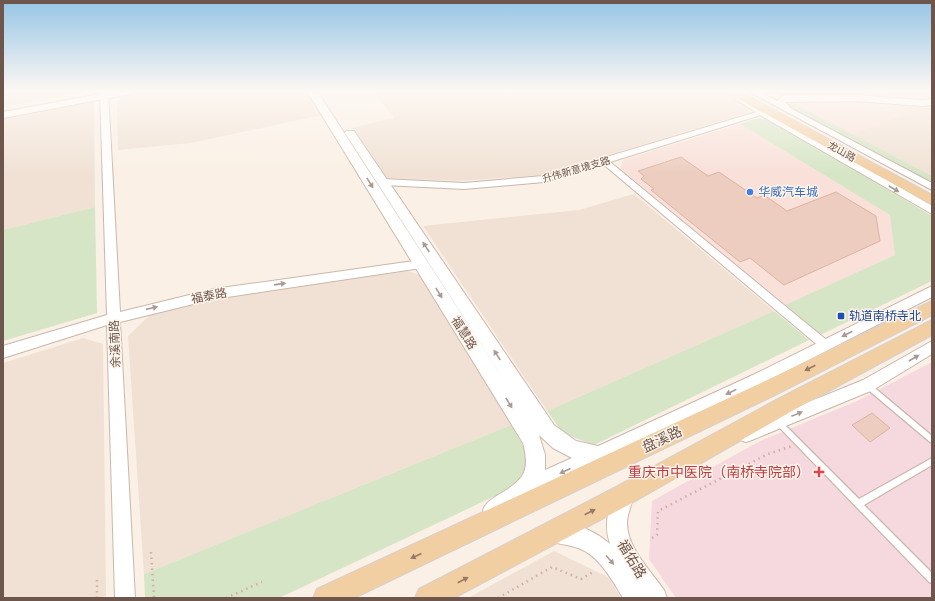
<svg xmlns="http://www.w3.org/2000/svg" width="935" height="601" font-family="'Fira Sans Condensed','Noto Sans SC',sans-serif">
	<rect width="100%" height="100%" fill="#faf0e5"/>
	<g fill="#f0e1d4">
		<polygon points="3,91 90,91 3,107"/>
		<polygon points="140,91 306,91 322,115 191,143 118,150 117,101 129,93"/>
		<polygon points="373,91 723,91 749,106 748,113 541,175 462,181 387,178 353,128 394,118"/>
		<polygon points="759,91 932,91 932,99 926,101 853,96 770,95"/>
		<polygon points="94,102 95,207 3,230 3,119"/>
		<polygon points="888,103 932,105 932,176 851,134 909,113"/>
		<polygon points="634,194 774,311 547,411 423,226 579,210"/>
		<polygon points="407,271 420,275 511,425 144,574 128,336 151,314 217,298"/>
		<polygon points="83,338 103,344 106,596 101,598 3,598 3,363"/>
		<polygon points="554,551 608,577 621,598 468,598"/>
	</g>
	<g fill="#f9e0d9">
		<polygon points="858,100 888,103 909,113 851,134 789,101"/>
		<polygon points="740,124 890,215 895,255 785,305 620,169 623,160"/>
	</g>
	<polygon fill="#f6d9df" points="932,362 932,598 676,598 649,559 652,501 758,442 857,401"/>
	<g fill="#d5e5c5">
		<polygon points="789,101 932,176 932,185 792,110 785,103"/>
		<polygon points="759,118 770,120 932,216 932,281 820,335 785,305 895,255 890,215 740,124"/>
		<polygon points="95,207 97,313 3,341 3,230"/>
		<polygon points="774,311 809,340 594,445 563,433 547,411"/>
		<path d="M511,425C525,449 537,462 516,486L279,598H145L144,574Z"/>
	</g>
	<g fill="#eccdbf" stroke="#ddb3a1">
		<polygon points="681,157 708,176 719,172 757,198 764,195 787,211 836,192 876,216 880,241 784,285 750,258 740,262 651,190 654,189 641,179 644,176 638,171"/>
		<polygon points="872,413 890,428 870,442 852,425"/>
	</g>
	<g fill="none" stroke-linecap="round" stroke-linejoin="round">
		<g stroke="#c9b7ac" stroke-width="2.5">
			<g id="service">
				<polygon points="868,383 870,384 932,436 932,443 930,442 866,388 865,386 866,384"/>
				<polygon points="778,419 780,420 859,499 932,458 932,465 864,505 932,573 932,583 929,582 776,424 775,422 776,420"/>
			</g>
		</g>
		<g stroke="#c9b7ac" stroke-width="2">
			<polygon id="minor" points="760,111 767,113 610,162 829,342 831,345 829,348 825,350 821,348 603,164 544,182 464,189 383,185 379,182 383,179 464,183 543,176"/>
		</g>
		<g stroke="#c9b7ac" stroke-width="2">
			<g id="tertiary">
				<polygon points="100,91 108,91 120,312 214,289 421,260 425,261 427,264 425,267 421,268 214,299 120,322 135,598 115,598 107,325 3,358 3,346 107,315"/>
				<polygon points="724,91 733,91 932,206 932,214 760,115"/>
				<polygon points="748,91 758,91 777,101 784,95 856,95 922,100 932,99 932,105 922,106 856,101 785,102 792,109 932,183 932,190"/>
				<polygon points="932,286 932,297 765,382 606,460 600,462 594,460 592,454 594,448 755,374"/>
				<polygon points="932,341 932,354 873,390 752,440 746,442 740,440 738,435 740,430 863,380"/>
			</g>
		</g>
		<g stroke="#ceb9ad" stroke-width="2">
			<g id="secondary">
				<polygon points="116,91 135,91 130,94 3,118 3,112"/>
				<path d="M307,91H317L512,392L345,133L346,131H354L554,425L576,441L607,448L610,454L606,461L531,497L493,520L486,517L483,510C486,502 491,500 498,495C523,480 531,473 523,443ZM539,435L553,448L572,458L545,470V455Z"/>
				<path d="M624,485L631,488C636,500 627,511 627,523C627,548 651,571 664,590L667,598H623C612,580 599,555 578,548C567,544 555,544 545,539L541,532L545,525C565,516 594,530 610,544C603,523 609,508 617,488Z"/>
			</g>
		</g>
		<g stroke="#d7d0cd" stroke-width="2">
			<g id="primary">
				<polygon points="726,91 739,91 932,195 932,205 727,93"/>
				<polygon points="932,301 932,315 775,395 354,598 313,598 317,589 761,383"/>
				<polygon points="932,320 932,335 792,411 632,503 454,598 415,598 419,589 616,487 778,399"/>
			</g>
		</g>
		<g stroke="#d0b0a3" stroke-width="2.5" stroke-dasharray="1.5 4" stroke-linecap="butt">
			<polyline points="652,538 657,535 658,511 768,454 792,446"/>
			<polyline points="151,552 154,598"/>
			<polyline points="97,580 97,598"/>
			<polyline points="226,598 262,582"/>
			<polyline points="498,598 552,567 581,579 593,572"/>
		</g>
		<use href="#service" fill="#fff" fill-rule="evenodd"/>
		<use href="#minor" fill="#fff" fill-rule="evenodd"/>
		<use href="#tertiary" fill="#fff" fill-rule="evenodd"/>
		<use href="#secondary" fill="#fff" fill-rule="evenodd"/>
		<use href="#primary" fill="#f2cea3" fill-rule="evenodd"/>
	</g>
	<defs><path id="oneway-solid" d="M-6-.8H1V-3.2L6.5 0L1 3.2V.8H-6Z"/></defs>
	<g fill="#a99a94">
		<use href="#oneway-solid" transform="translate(370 183) rotate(58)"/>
		<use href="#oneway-solid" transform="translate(894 189) rotate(30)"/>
		<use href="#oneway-solid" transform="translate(426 247) rotate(-123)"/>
		<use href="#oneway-solid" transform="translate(280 284) rotate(-8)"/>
		<use href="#oneway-solid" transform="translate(439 293) rotate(58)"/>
		<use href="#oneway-solid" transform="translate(152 308) rotate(-13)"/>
		<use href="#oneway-solid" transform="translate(847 334) rotate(153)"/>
		<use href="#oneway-solid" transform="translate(497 355) rotate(-123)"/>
		<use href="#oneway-solid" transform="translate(914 358) rotate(-30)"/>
		<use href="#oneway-solid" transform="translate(731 392) rotate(154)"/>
		<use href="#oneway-solid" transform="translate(509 403) rotate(58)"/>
		<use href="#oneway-solid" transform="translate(797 414) rotate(-22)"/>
		<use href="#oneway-solid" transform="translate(565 471) rotate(155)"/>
		<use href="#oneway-solid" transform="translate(610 560) rotate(49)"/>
	</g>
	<g fill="#967a67">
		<use href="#oneway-solid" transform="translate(810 368) rotate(153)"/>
		<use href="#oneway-solid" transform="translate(590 512) rotate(-27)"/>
		<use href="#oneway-solid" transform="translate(416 556) rotate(155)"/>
		<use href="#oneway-solid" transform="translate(463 580) rotate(-28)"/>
	</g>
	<linearGradient id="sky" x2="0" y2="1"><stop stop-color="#96c5e5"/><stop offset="0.52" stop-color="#fdf8f3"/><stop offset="1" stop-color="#fdf8f3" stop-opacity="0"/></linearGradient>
	<rect width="935" height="175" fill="url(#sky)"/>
	<circle fill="#3f7fe0" stroke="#fdf4ea" stroke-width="1.5" cx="750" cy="192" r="4"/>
	<rect fill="#1a4fb4" stroke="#fdf4ea" stroke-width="1.5" x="837" y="312" width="8" height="8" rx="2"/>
	<path fill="#e0444e" stroke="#fdf4ea" stroke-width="1.5" d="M817 466h4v4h4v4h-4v4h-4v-4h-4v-4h4z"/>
	<g text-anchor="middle" stroke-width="3" stroke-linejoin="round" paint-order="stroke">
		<g font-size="10" fill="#6f564d" stroke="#fdf4ea">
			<text transform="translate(842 151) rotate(29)" y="4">龙山路</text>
			<text transform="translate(576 169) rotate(-16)" y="4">升伟新意境支路</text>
		</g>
		<g font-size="12" fill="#366cbe" stroke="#fdf4ea" text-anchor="start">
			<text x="758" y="196">华威汽车城</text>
		</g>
		<g font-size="12" fill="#6f564d" stroke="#fdf4ea">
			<text transform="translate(209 296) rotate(-11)" y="4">福泰路</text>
			<text transform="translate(464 333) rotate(58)" y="4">福慧路</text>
			<text transform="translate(115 344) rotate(-92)" y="4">余溪南路</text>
		</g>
		<g font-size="12" fill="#164399" stroke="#fdf4ea" text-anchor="start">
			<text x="849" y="320">轨道南桥寺北</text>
		</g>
		<g font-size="14" fill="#6f564d" stroke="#fdf4ea">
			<text transform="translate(662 439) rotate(-25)" y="5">盘溪路</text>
			<text transform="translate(632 559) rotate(59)" y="5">福佑路</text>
		</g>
		<g font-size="14" fill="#be3a42" stroke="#fdf4ea" text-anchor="end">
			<text x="810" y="477">重庆市中医院（南桥寺院部）</text>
		</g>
	</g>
	<rect width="935" height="601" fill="none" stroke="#6f564d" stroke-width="8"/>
</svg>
